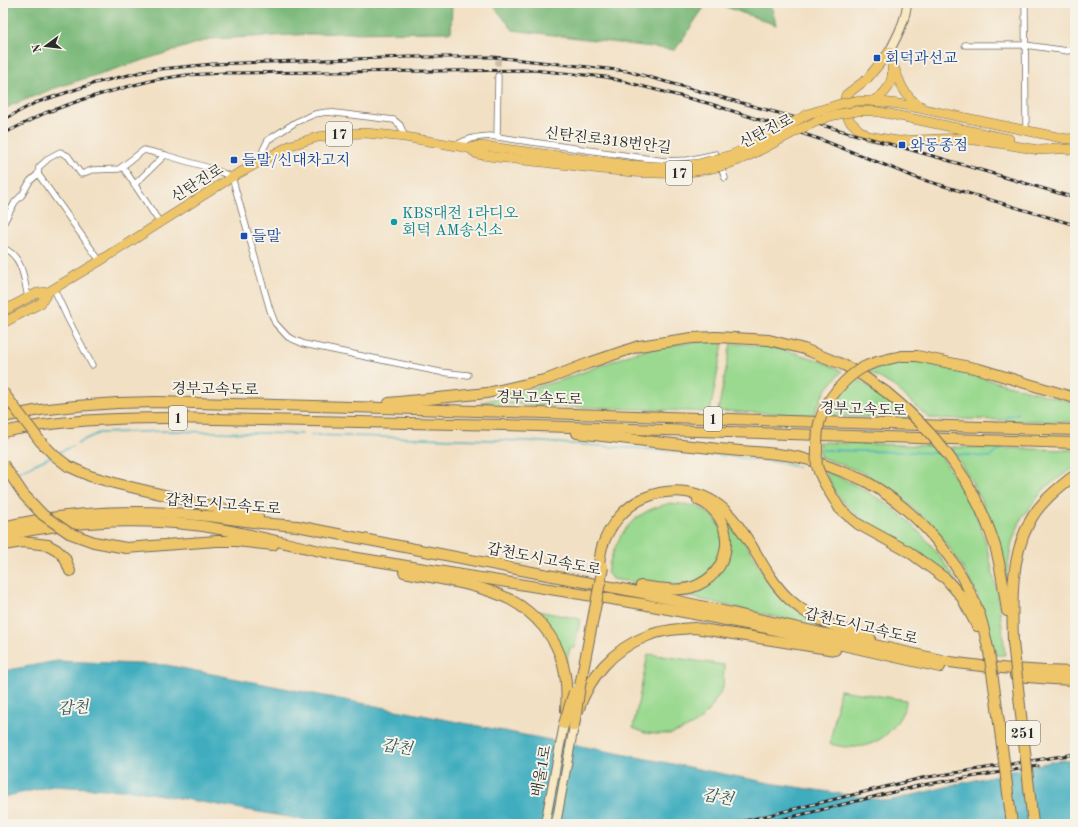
<svg xmlns="http://www.w3.org/2000/svg" width="1078" height="827" font-family="'Old Standard TT','Noto Serif KR',serif">
	<rect width="100%" height="100%" fill="#f7f3e8"/>
	<filter id="ink" filterUnits="userSpaceOnUse"><feTurbulence type="fractalNoise" baseFrequency=".025" numOctaves="2"/><feDisplacementMap in="SourceGraphic" scale="8" xChannelSelector="R" yChannelSelector="G"/><feConvolveMatrix kernelMatrix="1 2 1 2 8 2 1 2 1" color-interpolation-filters="sRGB"/></filter>
	<filter id="wash" filterUnits="userSpaceOnUse"><feTurbulence type="fractalNoise" baseFrequency=".012" numOctaves="4" result="noise"/><feDisplacementMap in="SourceGraphic" scale="16" xChannelSelector="R" yChannelSelector="G"/><feGaussianBlur stdDeviation="0.9" result="paint"/><feColorMatrix in="noise" values="0 0 0 0 0 0 0 0 0 0 0 0 0 0 0 0 0 1.4 0 .05"/><feComposite in="paint" operator="in"/></filter>
	<g filter="url(#wash)">
		<rect width="100%" height="100%" fill="#f2e0c4"/>
		<g fill="#9ad98f" stroke="#62825d">
			<polygon points="709,341 723,343 710,412 480,403 562,380 640,351 672,345"/>
			<polygon points="731,343 778,348 819,360 842,371 825,391 813,415 718,411"/>
			<polygon points="922,362 1075,403 1075,422 929,418 895,387 868,371 890,363"/>
			<polygon points="855,378 884,396 909,419 826,416 840,391"/>
			<path d="M819,442L934,446C948,466 962,487 973,509C981,525 986,543 990,561C998,592 1002,623 1005,655H995L977,595L963,568L946,543L924,518L898,495L862,472L820,457Z"/>
			<polygon points="951,447 1075,450 1075,467 1046,487 1022,517 1012,542 1008,566 1007,580 983,505 973,484"/>
			<path d="M824,470C845,480 866,490 886,503C891,507 896,511 901,515C928,538 945,561 962,592L855,514L836,494Z"/>
			<path d="M670,503L697,506L714,517L723,534V553L712,572L697,583L659,586L612,579L607,572C613,549 622,525 644,513C651,508 662,506 670,503Z"/>
			<polygon points="718,514 729,520 748,547 770,585 801,614 827,629 673,593 697,587 724,559"/>
			<polygon points="532,610 580,619 575,648 570,648 566,663"/>
			<polygon points="648,654 724,665 723,688 709,711 698,722 685,729 671,734 657,734 645,733 633,728"/>
			<path d="M840,690L906,700C906,707 903,712 900,717C884,745 860,752 830,744Z"/>
		</g>
		<g fill="#7bb97a" stroke="#537252">
			<polygon points="3,3 452,3 451,32 336,33 210,39 55,88 12,105 3,110"/>
			<polygon points="491,3 707,3 675,50 513,30"/>
			<polygon points="715,3 771,3 776,25"/>
		</g>
		<polygon fill="#41adbf" stroke="#366c75" points="57,661 166,665 770,783 888,801 1054,761 1075,759 1075,824 328,824 138,791 53,786 3,797 3,671"/>
		<g fill="none" stroke-linecap="round" stroke-linejoin="round">
			<g stroke="#41adbf" stroke-width="1.5">
				<polyline points="1006,417 1018,413"/>
				<polyline points="311,435 528,441 703,453"/>
				<polyline points="77,443 99,433 169,431 302,434"/>
				<polyline points="822,450 942,453"/>
				<polyline points="57,453 73,446"/>
				<polyline points="710,454 775,462 798,467"/>
				<polyline points="952,454 990,457 1001,449"/>
				<polyline points="14,474 50,457"/>
			</g>
		</g>
	</g>
	<g filter="url(#ink)">
		<g fill="none" stroke-linecap="round" stroke-linejoin="round">
			<polyline stroke="#cabca5" stroke-width="5.5" stroke-dasharray="5.5 3" stroke-linecap="butt" points="498,60 498,76"/>
			<g stroke="#716a61" stroke-width="7">
				<g id="street">
					<polyline points="1025,3 1026,130"/>
					<polyline points="965,45 1025,45 1068,51 1075,48"/>
					<polyline points="497,137 498,76"/>
					<path d="M456,145C469,138 476,137 490,136L665,161L688,160L716,154L725,178"/>
					<polyline points="263,160 263,150 268,140 296,122 315,114 327,112 394,120 400,125 405,137"/>
					<polyline points="123,167 160,223"/>
					<polyline points="38,174 39,167 49,158 60,152 68,156 81,174 92,170 119,169 144,150 165,155 213,169 232,177 270,310 275,323 288,337 304,344 440,372 468,375"/>
					<polyline points="38,174 100,261"/>
					<polyline points="134,185 165,155"/>
					<polyline points="3,224 15,202 22,195 30,181 38,174"/>
					<path d="M3,248C23,256 24,279 28,298"/>
					<polyline points="54,289 67,317 92,365"/>
				</g>
			</g>
			<g stroke="#716a61" stroke-width="10">
				<g id="secondary">
					<path d="M889,52C897,37 906,20 907,3"/>
					<polyline points="545,824 564,724"/>
					<polyline points="556,824 574,726"/>
				</g>
			</g>
			<g stroke="#716a61" stroke-width="10">
				<g id="primary">
					<polyline points="889,52 867,79 851,91 846,95 844,102 845,113 850,121 859,130 868,136 898,141 959,138 998,143 1039,150 1059,149"/>
					<path d="M889,52C896,71 901,97 921,106"/>
					<polyline points="856,101 872,101 899,104 1067,139 1075,138"/>
					<path d="M872,101C886,95 894,82 892,67"/>
					<polyline points="857,111 873,111 885,113 1009,139"/>
					<polyline points="469,148 477,154 489,156"/>
					<polyline points="1053,148 1075,150"/>
					<polyline points="3,311 37,293 48,292"/>
					<polyline points="3,323 41,303 48,292 100,261 232,177 291,145 318,137 341,134 366,133 405,137 469,148 478,146 490,147"/>
				</g>
			</g>
			<g stroke="#716a61" stroke-width="12">
				<g id="highway">
					<polyline points="902,356 917,356 979,369 1075,398"/>
					<polyline points="389,403 487,393 548,379 589,363 639,346 692,338 716,337 769,340 804,349 844,365 863,376 886,392"/>
					<polyline points="3,417 40,410 76,406 117,403 156,402 352,407 1075,430"/>
					<path d="M3,432C58,420 115,418 171,418L505,425L1075,443"/>
					<path d="M577,433C628,439 679,445 730,450C755,453 781,452 805,459C821,463 836,469 851,475C856,477 862,479 867,482C919,512 960,560 980,616C984,628 986,640 989,652"/>
					<polyline points="68,466 90,476 118,484 258,517"/>
					<path d="M966,481C978,502 988,523 995,546C1001,567 1004,589 1007,611"/>
					<polyline points="840,509 858,524 909,552 946,579 961,596 977,626"/>
					<path d="M3,527C58,514 113,510 170,513C200,514 230,519 260,523C272,524 285,525 297,526L537,573L643,593L950,662C991,668 1033,671 1075,672"/>
					<path d="M3,536C72,520 151,516 220,529C260,536 299,547 339,555L642,604L767,628L940,667"/>
					<polyline points="3,545 23,542 48,545 57,550 65,558 70,571"/>
					<polyline points="126,548 216,541 236,541 273,545"/>
					<path d="M598,568C600,561 600,554 602,547C609,526 624,507 644,498C658,492 671,490 686,492C743,499 753,566 789,599C815,623 839,627 870,638"/>
					<path d="M404,572C438,579 480,584 511,600C535,613 557,638 563,665C567,680 567,696 566,711"/>
					<path d="M641,586C659,588 681,593 698,585C735,568 736,516 698,500"/>
					<path d="M1013,642C1012,602 1010,560 1029,523C1039,503 1058,488 1075,475"/>
					<polyline points="1015,676 1053,679 1075,680"/>
					<path d="M578,711C589,677 613,649 647,636C662,630 679,629 695,628L835,650"/>
				</g>
			</g>
			<use href="#street" stroke="#fff" stroke-width="5.5"/>
			<use href="#secondary" stroke="#f8e8c3" stroke-width="8"/>
			<use href="#primary" stroke="#eec569" stroke-width="9"/>
			<use href="#highway" stroke="#eec569" stroke-width="10"/>
			<g stroke="#2b2b2b" stroke-width="3">
				<g id="rail">
					<polyline points="3,120 35,103 95,83 150,70 213,64 409,57 493,57 627,71 940,158 1075,198"/>
					<polyline points="3,134 45,113 84,99 130,86 154,80 186,75 225,73 532,70 606,77 711,104 822,140 917,178 1075,225"/>
					<polyline points="732,824 922,778 1075,754"/>
					<polyline points="763,824 922,785 1038,766"/>
				</g>
			</g>
			<use href="#rail" stroke="#f7f3e8" stroke-width="1.5" stroke-dasharray="4.5" stroke-linecap="butt"/>
			<g stroke="#716a61" stroke-width="10" stroke-linecap="butt">
				<g id="primary-bridge">
					<polyline points="490,147 629,165 665,167 698,164 731,155 750,147 808,114 840,104 856,101"/>
					<path d="M489,156C521,160 553,163 585,167C629,172 675,178 718,167C756,157 788,132 825,118C835,114 847,113 857,111"/>
				</g>
			</g>
			<g stroke="#716a61" stroke-width="12" stroke-linecap="butt">
				<g id="highway-bridge">
					<polyline points="3,392 40,441 55,456 68,466"/>
					<path d="M886,392C919,419 943,445 966,481"/>
					<polyline points="3,464 24,495 43,515 69,533 94,542 126,548"/>
					<path d="M840,509C832,495 821,481 817,466C816,461 817,455 817,450C817,441 817,429 820,420C826,400 845,377 864,367C876,361 889,359 902,356"/>
					<polyline points="1013,642 1033,824"/>
					<polyline points="989,652 996,700 1012,824"/>
					<polyline points="564,724 574,692"/>
					<polyline points="574,726 580,686 603,567"/>
				</g>
			</g>
			<use href="#primary-bridge" stroke="#eec569" stroke-width="9"/>
			<use href="#highway-bridge" stroke="#eec569" stroke-width="10"/>
		</g>
	</g>
	<g fill="#1a4fb4" stroke="#f7f3e8" stroke-width="1.5">
		<rect x="873" y="54" width="8" height="8" rx="2"/>
		<rect x="898" y="141" width="8" height="8" rx="2"/>
		<rect x="230" y="156" width="8" height="8" rx="2"/>
		<rect x="240" y="232" width="8" height="8" rx="2"/>
	</g>
	<circle fill="#0f9aa8" stroke="#f7f3e8" stroke-width="1.5" cx="394" cy="222" r="4"/>
	<g text-anchor="middle" stroke-width="4" stroke-linejoin="round" paint-order="stroke">
		<g fill="#f7f3e8" stroke="#686764" stroke-width="1">
			<rect x="326" y="122" width="26" height="24" rx="3"/>
			<rect x="666" y="161" width="26" height="24" rx="3"/>
			<rect x="169" y="406" width="18" height="24" rx="3"/>
			<rect x="704" y="407" width="18" height="24" rx="3"/>
			<rect x="1006" y="721" width="34" height="24" rx="3"/>
		</g>
		<g font-size="14" font-weight="bold" fill="#2b2b2b">
			<text x="339" y="139">17</text>
			<text x="679" y="178">17</text>
			<text x="178" y="423">1</text>
			<text x="713" y="424">1</text>
			<text x="1023" y="738">251</text>
		</g>
		<g font-size="15" fill="#164399" stroke="#f7f3e8" text-anchor="start">
			<text x="885" y="63">회덕과선교</text>
			<text x="910" y="150">와동종점</text>
			<text x="242" y="165">들말/신대차고지</text>
			<text x="252" y="241">들말</text>
		</g>
		<g font-size="15" fill="#2b2b2b" stroke="#f7f3e8">
			<text transform="translate(766 131) rotate(-27)" y="5">신탄진로</text>
			<text transform="translate(608 140) rotate(7)" y="5">신탄진로318번안길</text>
			<text transform="translate(197 183) rotate(-32)" y="5">신탄진로</text>
			<text transform="translate(215 389) rotate(1)" y="5">경부고속도로</text>
			<text transform="translate(539 398) rotate(2)" y="5">경부고속도로</text>
			<text transform="translate(863 409) rotate(2)" y="5">경부고속도로</text>
			<text transform="translate(223 504) rotate(5)" y="5">갑천도시고속도로</text>
			<text transform="translate(544 559) rotate(11)" y="5">갑천도시고속도로</text>
			<text transform="translate(861 626) rotate(13)" y="5">갑천도시고속도로</text>
			<text transform="translate(541 771) rotate(-79)" y="5">배울1로</text>
		</g>
		<g font-size="15" fill="#0d838f" stroke="#f7f3e8" text-anchor="start">
			<text x="402" y="218">KBS대전 1라디오<tspan x="402" dy="17">회덕 AM송신소</tspan></text>
		</g>
		<g font-size="16" font-style="italic" fill="#33585f" stroke="#f7f3e8">
			<text transform="translate(73 707) rotate(-4)" y="6">갑천</text>
			<text transform="translate(397 746) rotate(8)" y="6">갑천</text>
			<text transform="translate(718 796) rotate(10)" y="6">갑천</text>
		</g>
	</g>
	<rect width="1078" height="827" fill="none" stroke="#f7f3e8" stroke-width="16"/>
	<g transform="translate(46 46) rotate(255)" stroke="#f7f3e8" stroke-width="3" paint-order="stroke">
	<path d="M0-3L7 15L0 10L-7 15Z" fill="#2b2b2b"/>
	<text y="-6" font-size="11" font-weight="bold" text-anchor="middle" fill="#2b2b2b">N</text>
	</g>
</svg>
